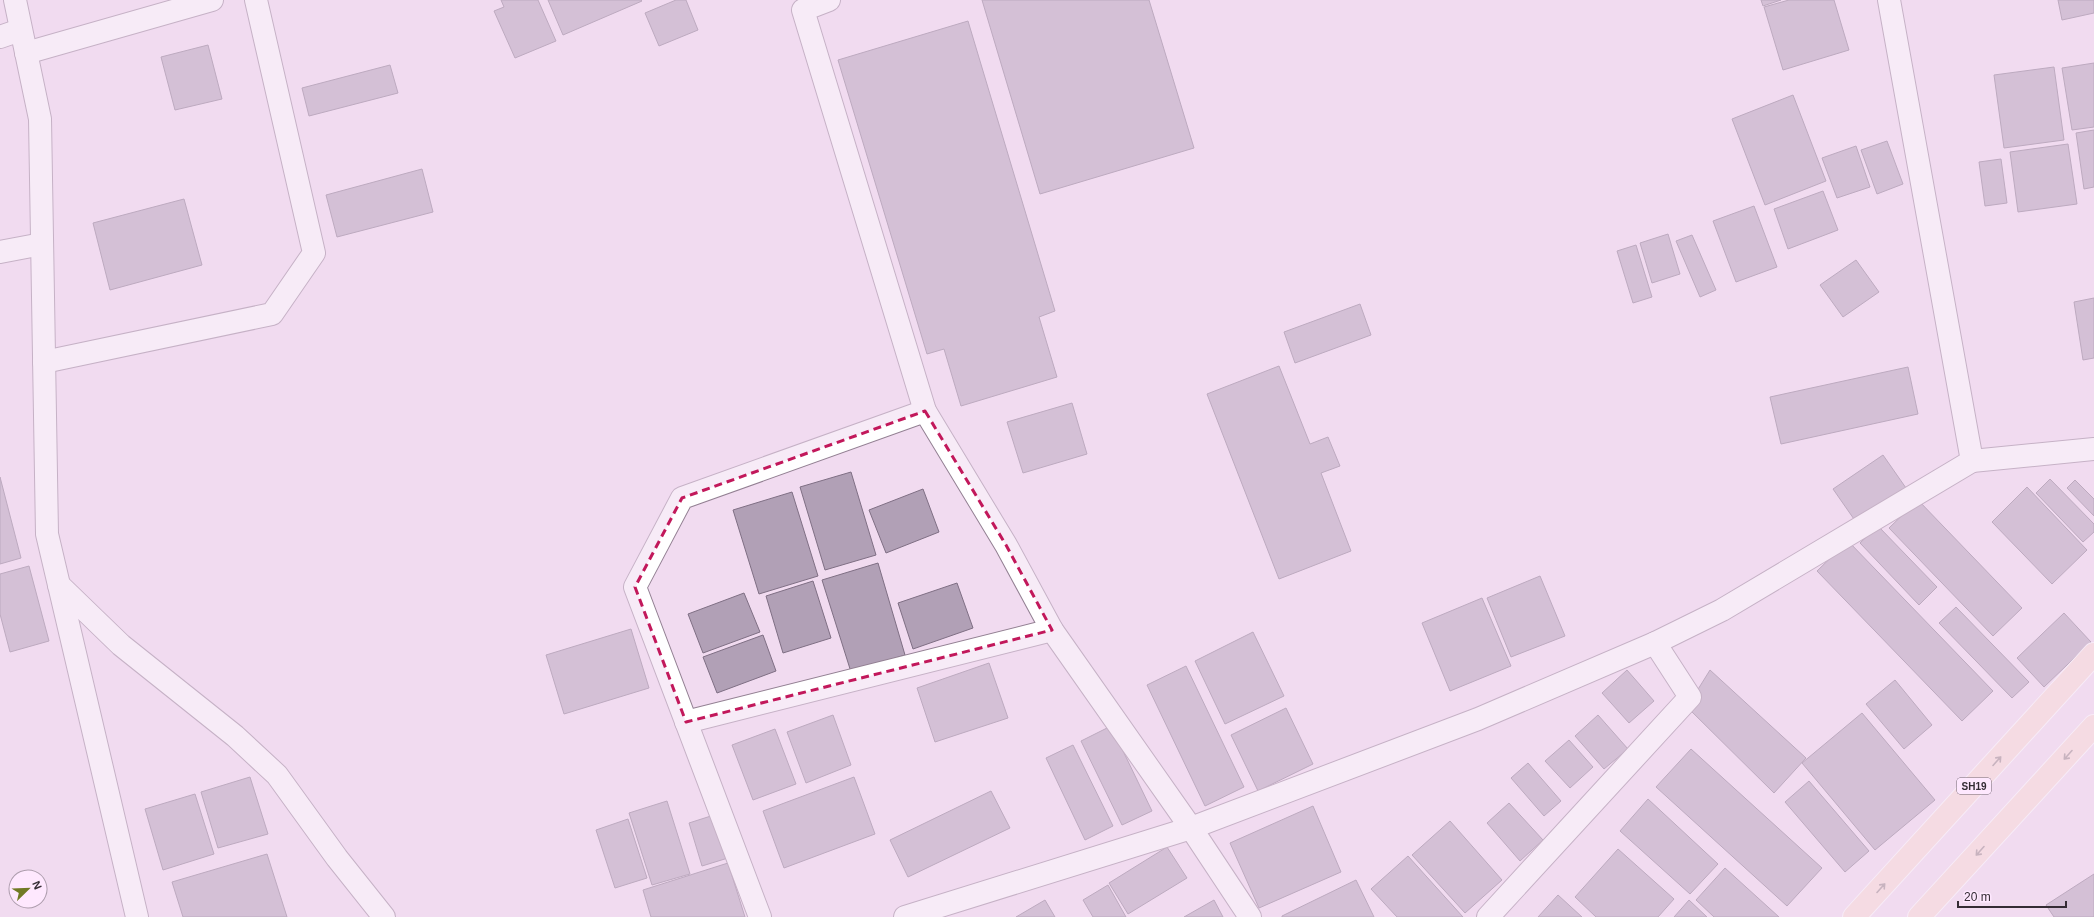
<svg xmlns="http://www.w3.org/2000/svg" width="2094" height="917" font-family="Arial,sans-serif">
	<rect width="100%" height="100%" fill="#f1dbf0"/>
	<g fill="#b1a0b6" stroke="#7f6f84">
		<polygon points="501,0 538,0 556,41 515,58 494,11 504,7"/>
		<polygon points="548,0 641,0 642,1 563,35"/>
		<polygon points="676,0 686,0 698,30 659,46 645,13"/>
		<polygon points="982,0 1149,0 1194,148 1040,194"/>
		<polygon points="1761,0 1781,0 1763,6"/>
		<polygon points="1789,0 1834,0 1849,50 1783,70 1764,7"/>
		<polygon points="2058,0 2094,0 2094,13 2062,20"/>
		<polygon points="968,21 1055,311 1039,317 1057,377 961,406 944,349 927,354 838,60"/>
		<polygon points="208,45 222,99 175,110 161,57"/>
		<polygon points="2094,63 2094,127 2072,130 2062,68"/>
		<polygon points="390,65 398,93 309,116 302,88"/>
		<polygon points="2054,67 2064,140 2004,148 1994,75"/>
		<polygon points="1793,95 1826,181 1765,205 1732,119"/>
		<polygon points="2094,130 2094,187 2084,189 2076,133"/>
		<polygon points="1887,141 1903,184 1877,194 1861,150"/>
		<polygon points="2068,144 2077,204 2018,212 2010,152"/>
		<polygon points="1856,146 1870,187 1837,198 1822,158"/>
		<polygon points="2001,159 2007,203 1985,206 1979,162"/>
		<polygon points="422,169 433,212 337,237 326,195"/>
		<polygon points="1823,191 1838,230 1788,249 1774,209"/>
		<polygon points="184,199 202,265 110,290 93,223"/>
		<polygon points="1754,206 1777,267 1736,282 1713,221"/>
		<polygon points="1668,234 1680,274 1652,283 1640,243"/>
		<polygon points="1692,235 1716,290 1700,297 1676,241"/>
		<polygon points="1636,245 1652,297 1633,303 1617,251"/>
		<polygon points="1856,260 1879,292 1843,317 1820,285"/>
		<polygon points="2094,298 2094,358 2083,360 2074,302"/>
		<polygon points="1360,304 1371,335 1295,363 1284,332"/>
		<polygon points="1279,366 1310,444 1328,437 1340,466 1321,473 1351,551 1279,579 1207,394"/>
		<polygon points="1908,367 1918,414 1781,444 1770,397"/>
		<polygon points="1072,403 1087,454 1023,473 1007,422"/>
		<polygon points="1883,455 1906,488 1856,522 1833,489"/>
		<polygon points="851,472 876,555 825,570 800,487"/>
		<polygon points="0,477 21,558 0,564"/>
		<polygon points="2050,479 2094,524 2094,532 2083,542 2036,493"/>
		<polygon points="2075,480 2094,499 2094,516 2067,488"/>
		<polygon points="2027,487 2087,550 2052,584 1992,522"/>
		<polygon points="923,489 939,532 886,553 869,510"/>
		<polygon points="792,492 818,576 759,594 733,510"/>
		<polygon points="1918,500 2022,608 1993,636 1889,528"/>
		<polygon points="1878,526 1937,587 1919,605 1860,543"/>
		<polygon points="1848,541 1993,691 1962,721 1817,571"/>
		<polygon points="878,563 905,655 851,672 822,580"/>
		<polygon points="29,566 49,641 10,652 0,614 0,574"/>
		<polygon points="1540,576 1565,636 1511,657 1487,598"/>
		<polygon points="813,581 831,638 783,653 766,596"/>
		<polygon points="957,583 973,628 913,649 898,603"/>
		<polygon points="744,593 760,632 703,653 688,614"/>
		<polygon points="1482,598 1511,666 1450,691 1422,623"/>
		<polygon points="1956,607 2029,682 2012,698 1939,623"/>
		<polygon points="2064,613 2091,642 2044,687 2017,658"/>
		<polygon points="631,629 649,688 564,714 546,655"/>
		<polygon points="1253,632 1284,696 1225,724 1195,661"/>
		<polygon points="763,635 776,671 717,693 703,657"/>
		<polygon points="989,663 1008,718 935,742 917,688"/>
		<polygon points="1186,666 1244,787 1205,806 1147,685"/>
		<polygon points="1627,670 1654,701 1629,723 1602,693"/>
		<polygon points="1710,670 1806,758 1774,793 1687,707"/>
		<polygon points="1895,680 1932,725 1904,749 1866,704"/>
		<polygon points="1286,708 1313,764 1258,791 1231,735"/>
		<polygon points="1862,713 1935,800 1875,850 1802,763"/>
		<polygon points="833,715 851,765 806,783 787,732"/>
		<polygon points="1598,715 1628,749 1604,769 1575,736"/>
		<polygon points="1111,726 1152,811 1122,825 1081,741"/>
		<polygon points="775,729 796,784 753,800 732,745"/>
		<polygon points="1569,740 1593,767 1570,788 1545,761"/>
		<polygon points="1073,745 1113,826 1085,840 1046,758"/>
		<polygon points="1691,749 1822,868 1787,906 1656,787"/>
		<polygon points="1528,763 1561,801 1544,816 1511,778"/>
		<polygon points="250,777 268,834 218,848 201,792"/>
		<polygon points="854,777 875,834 784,868 763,811"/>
		<polygon points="1809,781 1869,851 1845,872 1785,802"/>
		<polygon points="991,791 1010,828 908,877 890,840"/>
		<polygon points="195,794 214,854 163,870 145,809"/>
		<polygon points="1648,799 1718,864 1690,894 1620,831"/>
		<polygon points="667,801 690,874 652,885 629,813"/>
		<polygon points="1509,803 1543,840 1520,861 1487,823"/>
		<polygon points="1313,806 1341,872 1259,908 1230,843"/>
		<polygon points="714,815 728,858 702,866 689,823"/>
		<polygon points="628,819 647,878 615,888 596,830"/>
		<polygon points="1450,821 1502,880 1465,913 1412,855"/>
		<polygon points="1167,847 1187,878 1128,914 1109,883"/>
		<polygon points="1618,849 1674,899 1658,917 1596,917 1575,897"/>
		<polygon points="267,854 287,917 183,917 172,882"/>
		<polygon points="1408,856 1463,917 1397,917 1371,889"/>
		<polygon points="728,863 745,917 651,917 643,890"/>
		<polygon points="1725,868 1779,917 1714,917 1696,900"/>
		<polygon points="2094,874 2094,917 2054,917 2046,905"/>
		<polygon points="1356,880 1374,917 1282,917 1282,916"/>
		<polygon points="1108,885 1126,917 1093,917 1083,900"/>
		<polygon points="1558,895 1582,917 1538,917"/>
		<polygon points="1045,900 1055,917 1016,917"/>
		<polygon points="1214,900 1223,917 1184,917"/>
		<polygon points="1689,900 1707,917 1674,917"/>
	</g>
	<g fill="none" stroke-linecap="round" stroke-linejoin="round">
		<g stroke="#938093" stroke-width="24">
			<g id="street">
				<polyline points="15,0 40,119 47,534 137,917"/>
				<polyline points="829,0 803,10 925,411"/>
				<polyline points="0,37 20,30"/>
				<polyline points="26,53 212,0"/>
				<polyline points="0,252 42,244"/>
				<polyline points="44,362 272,314 314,253 256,0"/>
				<polyline points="1972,461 2094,449"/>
				<polyline points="59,585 121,645 235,736 277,775 337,858 384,917"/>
				<polyline points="686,722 1052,630"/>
				<polyline points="760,917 635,587 682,498 925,411 1006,545 1052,630 1191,828 1250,917"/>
				<polyline points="905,917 1191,828 1478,719 1655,643 1722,610 1972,461 1889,0"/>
				<polyline points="1488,917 1690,697 1655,643"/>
			</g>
		</g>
		<g stroke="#fff" stroke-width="24">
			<g id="primary">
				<polyline points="1854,917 2094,654"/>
				<polyline points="1919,917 2094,726"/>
			</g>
		</g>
		<use href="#street" stroke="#fff" stroke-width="22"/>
		<use href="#primary" stroke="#fadcd3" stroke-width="22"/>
	</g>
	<defs><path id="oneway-shaft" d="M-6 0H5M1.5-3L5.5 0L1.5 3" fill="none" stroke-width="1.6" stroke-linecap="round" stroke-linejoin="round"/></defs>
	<g stroke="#978484">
		<use href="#oneway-shaft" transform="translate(2068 755) rotate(132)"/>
		<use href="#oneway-shaft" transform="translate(1997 761) rotate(-48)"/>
		<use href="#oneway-shaft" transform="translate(1980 851) rotate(132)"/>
		<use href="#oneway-shaft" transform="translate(1881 888) rotate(-48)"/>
	</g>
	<path d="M0 0H2094V917H0ZM925,411L1006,545L1052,630L686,722L635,587L682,498Z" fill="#f1dbf0" fill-opacity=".55" fill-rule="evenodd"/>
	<path fill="none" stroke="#c2185b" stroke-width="3" stroke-dasharray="8 5" stroke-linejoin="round" d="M925,411L1006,545L1052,630L686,722L635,587L682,498Z"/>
	<g text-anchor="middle" stroke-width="3" stroke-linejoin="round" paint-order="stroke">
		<rect fill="#fee8fe" stroke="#716471" stroke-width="1" x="1957" y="778" width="34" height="16" rx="3"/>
		<g font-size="10" font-weight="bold" fill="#342c34">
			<text x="1974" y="790">SH19</text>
		</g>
	</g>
	<g transform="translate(28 889) rotate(67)"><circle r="19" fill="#fee8fe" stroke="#ad9dad"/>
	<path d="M0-3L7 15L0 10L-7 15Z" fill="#717a25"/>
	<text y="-6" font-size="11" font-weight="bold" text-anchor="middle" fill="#342c34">N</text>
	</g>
	<path d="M1958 901v6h108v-6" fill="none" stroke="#342c34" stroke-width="2"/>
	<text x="1964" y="901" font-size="12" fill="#342c34" stroke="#fee8fe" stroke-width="3" paint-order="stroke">20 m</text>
</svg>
